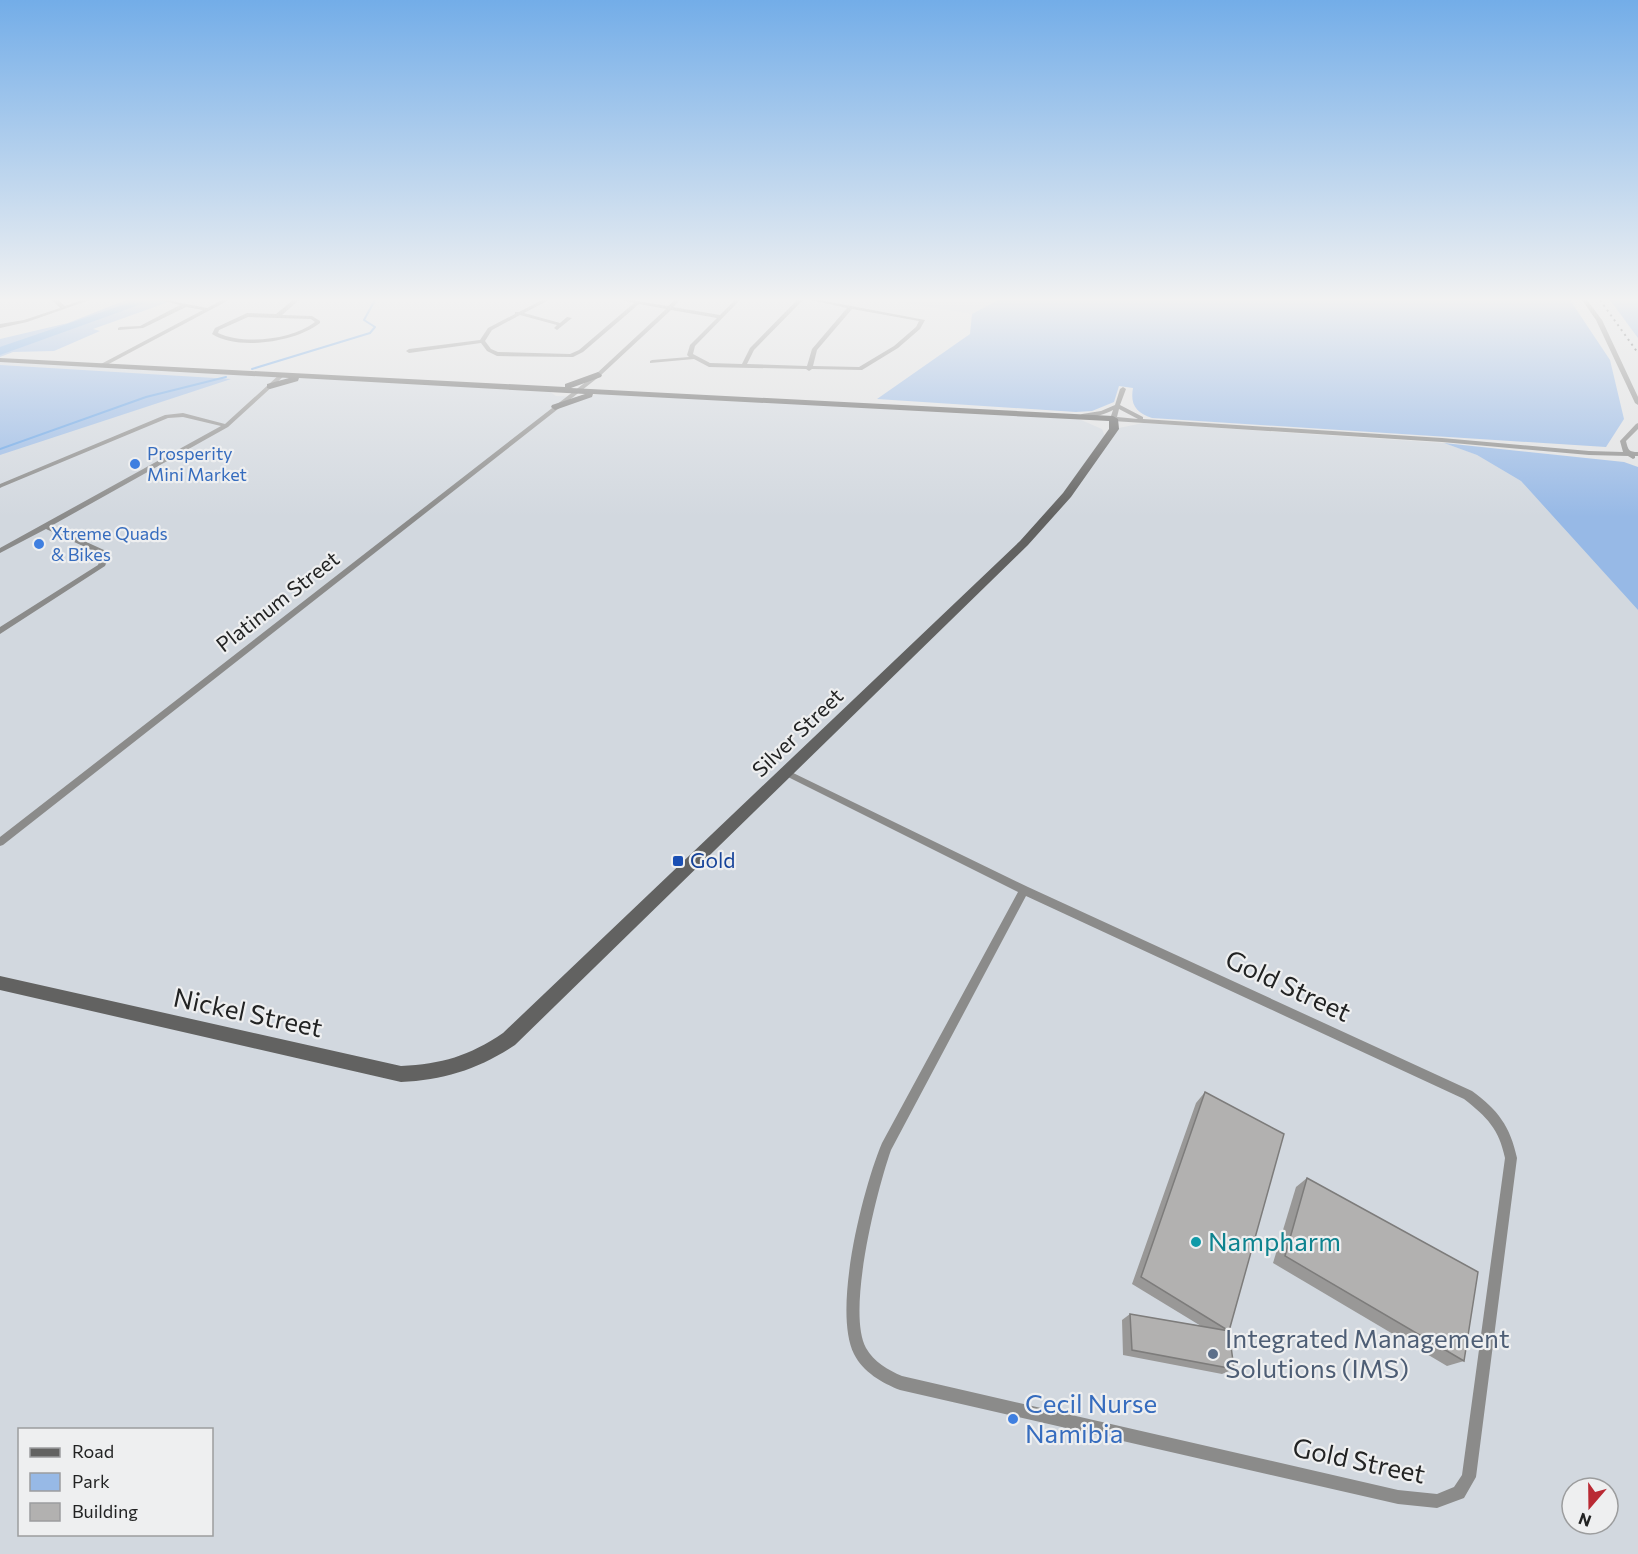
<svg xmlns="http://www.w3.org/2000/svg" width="1638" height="1554" font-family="Commissioner,sans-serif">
	<rect width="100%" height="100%" fill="#e1e2e3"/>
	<g fill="#d2d8df" fill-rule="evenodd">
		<polygon points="887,300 998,300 972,314"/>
		<path d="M0,360L546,389L556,396L580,397L613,392L1074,417L1102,429L1106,439L1114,429L1143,423L1444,443L1477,455L1521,481L1638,610V1554H0ZM20,1430H212V1534H20ZM1572,1488H1608V1524H1572Z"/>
	</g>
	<g fill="#97b9e6">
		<polygon points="126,300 174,300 93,329 100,331 54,351 13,352 0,357 0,339 68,323"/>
		<path d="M998,300H1570L1610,360L1624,419L1606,447L1152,418C1136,412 1130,405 1133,388L1119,386L1114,402L1092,411L1076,412L877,399L970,334L972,314Z"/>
		<polygon points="1610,300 1638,300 1638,338"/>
		<polygon points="0,365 231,379 0,455"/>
		<polygon points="1444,443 1624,462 1638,467 1638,610 1521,481 1477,455"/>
	</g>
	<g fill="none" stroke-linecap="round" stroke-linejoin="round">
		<g stroke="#65a3e7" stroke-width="2">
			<polyline points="252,369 370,333 375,327 364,320 375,300"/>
			<polyline points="0,449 146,397 226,377"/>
		</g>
		<polygon fill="#65a3e7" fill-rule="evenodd" points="137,300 150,301 0,355 0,347"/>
		<g fill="#8b8b8a" fill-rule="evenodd">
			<polygon points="52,300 58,300 65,306 82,300 90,300 27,322 0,328 0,324 24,320 60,308"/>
			<polygon points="159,300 168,300 207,308 222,300 229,300 105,366 101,366 101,364 203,310 186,307 143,328 118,330 118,328 120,327 140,326 180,305"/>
			<path d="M293,300H299L282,315L312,316L320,321V323C296,342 238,351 212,334L215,328L247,313L276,314ZM248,317L311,319L315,322C292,340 244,345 218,333L219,330Z"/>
			<path d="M542,300H549L524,313L560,323L567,317L572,318L557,330L554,328L557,325L520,315L492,330L485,341L491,349L498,352L570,354L579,350L634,303L622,300H632L668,306L675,300H680L673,307L720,315L735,300H740L695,346L693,354L710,363L742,364L750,348L797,300H803L754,350L747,364L807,366L812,349L847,308L810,300H820L925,320L920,329L898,348L862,370L812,369L809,371L806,369L709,367L694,359L650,363V361L652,360L689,357L687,355L690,345L717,318L671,310L600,376L3,845L0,846V837L596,374L666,309L639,304L583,352L573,357L497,356L487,351L481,343L409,353L406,351L409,349L480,340L488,328L515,314V312H519ZM852,309L919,321L916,327L894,346L859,367L813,366L817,350Z"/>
			<polygon points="1582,300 1587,300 1602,320 1638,397 1638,405 1635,403 1596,320"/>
			<polygon points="280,374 285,375 228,427 51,526 104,550 108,559 105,566 0,634 0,627 98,565 100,559 98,553 46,529 0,553 0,548 221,426 183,417 168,418 2,487 0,488 0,484 165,415 183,413 225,424"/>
			<path d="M1123,387L1126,389L1120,405L1143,417V419L1442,438L1589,451L1623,452L1620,441L1636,424L1638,423V429L1626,441C1628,450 1629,452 1638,452V456H1635V458L1633,459L1628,456L1589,455L1442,442L1113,421L1110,419L1113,410C1103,415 1089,420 1079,416L1082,414L1101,411L1115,405L1120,389ZM1119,409L1138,419L1117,417Z"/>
			<path d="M785,769L1028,887L1472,1091C1498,1110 1510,1126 1517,1158L1476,1477L1464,1498L1437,1508L1398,1504L900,1390C882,1383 863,1372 854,1354C832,1310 863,1188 882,1143L1018,892L782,774L781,772L782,770ZM1026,896L1464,1099C1487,1117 1499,1129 1505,1158L1462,1475L1454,1487L1437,1494L1398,1490L902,1376C888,1370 874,1362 866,1348C846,1311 877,1190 891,1150Z"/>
		</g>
		<path fill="#626261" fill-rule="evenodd" d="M0,358L565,387V384L598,372L602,375L601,377L571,388L1113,416L1118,419L1119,429L1071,497L1028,545L515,1045C479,1069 444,1080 401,1082L0,990V976L401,1066C442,1064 469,1056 503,1033L1020,541L1063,493L1109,429V421L593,394L592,397L555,410L551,407L552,405L585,394L299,378L298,381L270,389L267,388V384L289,378L0,362Z"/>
		<polyline stroke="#515252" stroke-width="2" stroke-dasharray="2 4" stroke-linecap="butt" points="1600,300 1638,353"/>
	</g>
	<g fill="#999897">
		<polygon points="1205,1092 1229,1331 1234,1369 1222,1374 1123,1355 1122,1320 1130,1314 1201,1326 1132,1284 1196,1103"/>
		<polygon points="1307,1178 1464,1361 1447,1366 1273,1263 1296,1187"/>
	</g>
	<g fill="#b2b1b0" stroke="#7d7c7b" stroke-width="1.5">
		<polygon points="1205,1092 1284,1134 1229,1331 1141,1277"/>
		<polygon points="1307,1178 1478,1272 1464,1361 1285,1256"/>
		<polygon points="1130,1314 1229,1331 1234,1369 1132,1350"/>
	</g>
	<linearGradient id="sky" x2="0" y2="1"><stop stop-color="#73ade8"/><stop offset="0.58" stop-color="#f2f2f2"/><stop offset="1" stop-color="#f2f2f2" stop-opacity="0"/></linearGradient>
	<rect width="1638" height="517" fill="url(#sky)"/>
	<g fill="#3f7fe0" stroke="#eeeff0" stroke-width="2">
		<circle cx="135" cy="464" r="6"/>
		<circle cx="39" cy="544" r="6"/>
		<circle cx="1013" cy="1419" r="6"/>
	</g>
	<rect fill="#1a4fb4" stroke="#eeeff0" stroke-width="2" x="672" y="855" width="12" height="12" rx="3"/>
	<circle fill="#0f9aa8" stroke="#eeeff0" stroke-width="2" cx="1196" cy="1242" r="6"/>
	<circle fill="#5c6f8a" stroke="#eeeff0" stroke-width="2" cx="1213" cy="1354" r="6"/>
	<g text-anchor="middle" stroke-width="4.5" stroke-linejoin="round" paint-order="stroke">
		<g font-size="18" fill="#366cbe" stroke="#eeeff0" text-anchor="start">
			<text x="147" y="460">Prosperity<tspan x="147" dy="21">Mini Market</tspan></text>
			<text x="51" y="540">Xtreme Quads<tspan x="51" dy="21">&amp; Bikes</tspan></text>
		</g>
		<g font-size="21" fill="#222323" stroke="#eeeff0">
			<text transform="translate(278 602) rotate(-38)" y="7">Platinum Street</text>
			<text transform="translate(798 733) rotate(-44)" y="7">Silver Street</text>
		</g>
		<g font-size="21" fill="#164399" stroke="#eeeff0" text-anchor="start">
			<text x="690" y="868">Gold</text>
		</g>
		<g font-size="26" fill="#222323" stroke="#eeeff0">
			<text transform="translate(1288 986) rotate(25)" y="9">Gold Street</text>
			<text transform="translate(248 1013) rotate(12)" y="9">Nickel Street</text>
			<text transform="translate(1359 1461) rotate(12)" y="9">Gold Street</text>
		</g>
		<g font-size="26" fill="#0d838f" stroke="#eeeff0" text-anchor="start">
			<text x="1208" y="1251">Nampharm</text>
		</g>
		<g font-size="26" fill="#4e5e75" stroke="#eeeff0" text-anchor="start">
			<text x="1225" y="1348">Integrated Management<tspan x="1225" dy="30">Solutions (IMS)</tspan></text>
		</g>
		<g font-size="26" fill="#366cbe" stroke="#eeeff0" text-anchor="start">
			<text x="1025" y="1413">Cecil Nurse<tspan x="1025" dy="30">Namibia</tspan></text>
		</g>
	</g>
	<rect x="18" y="1428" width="195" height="108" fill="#eeeff0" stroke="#9c9d9e" stroke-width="1.5"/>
	<rect x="30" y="1448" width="30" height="9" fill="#626261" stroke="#9c9d9e" stroke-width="1.5"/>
	<text x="72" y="1458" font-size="18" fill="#222323">Road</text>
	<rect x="30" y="1473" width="30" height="18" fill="#97b9e6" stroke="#9c9d9e" stroke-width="1.5"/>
	<text x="72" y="1488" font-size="18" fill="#222323">Park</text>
	<rect x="30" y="1503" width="30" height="18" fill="#b2b1b0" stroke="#9c9d9e" stroke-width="1.5"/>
	<text x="72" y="1518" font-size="18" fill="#222323">Building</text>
	<g transform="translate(1590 1506) rotate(200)"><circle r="28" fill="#eeeff0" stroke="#9c9d9e" stroke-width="1.5"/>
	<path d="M0-4.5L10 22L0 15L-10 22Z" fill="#b92933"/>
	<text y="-9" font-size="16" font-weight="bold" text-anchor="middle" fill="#222323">N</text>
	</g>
</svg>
